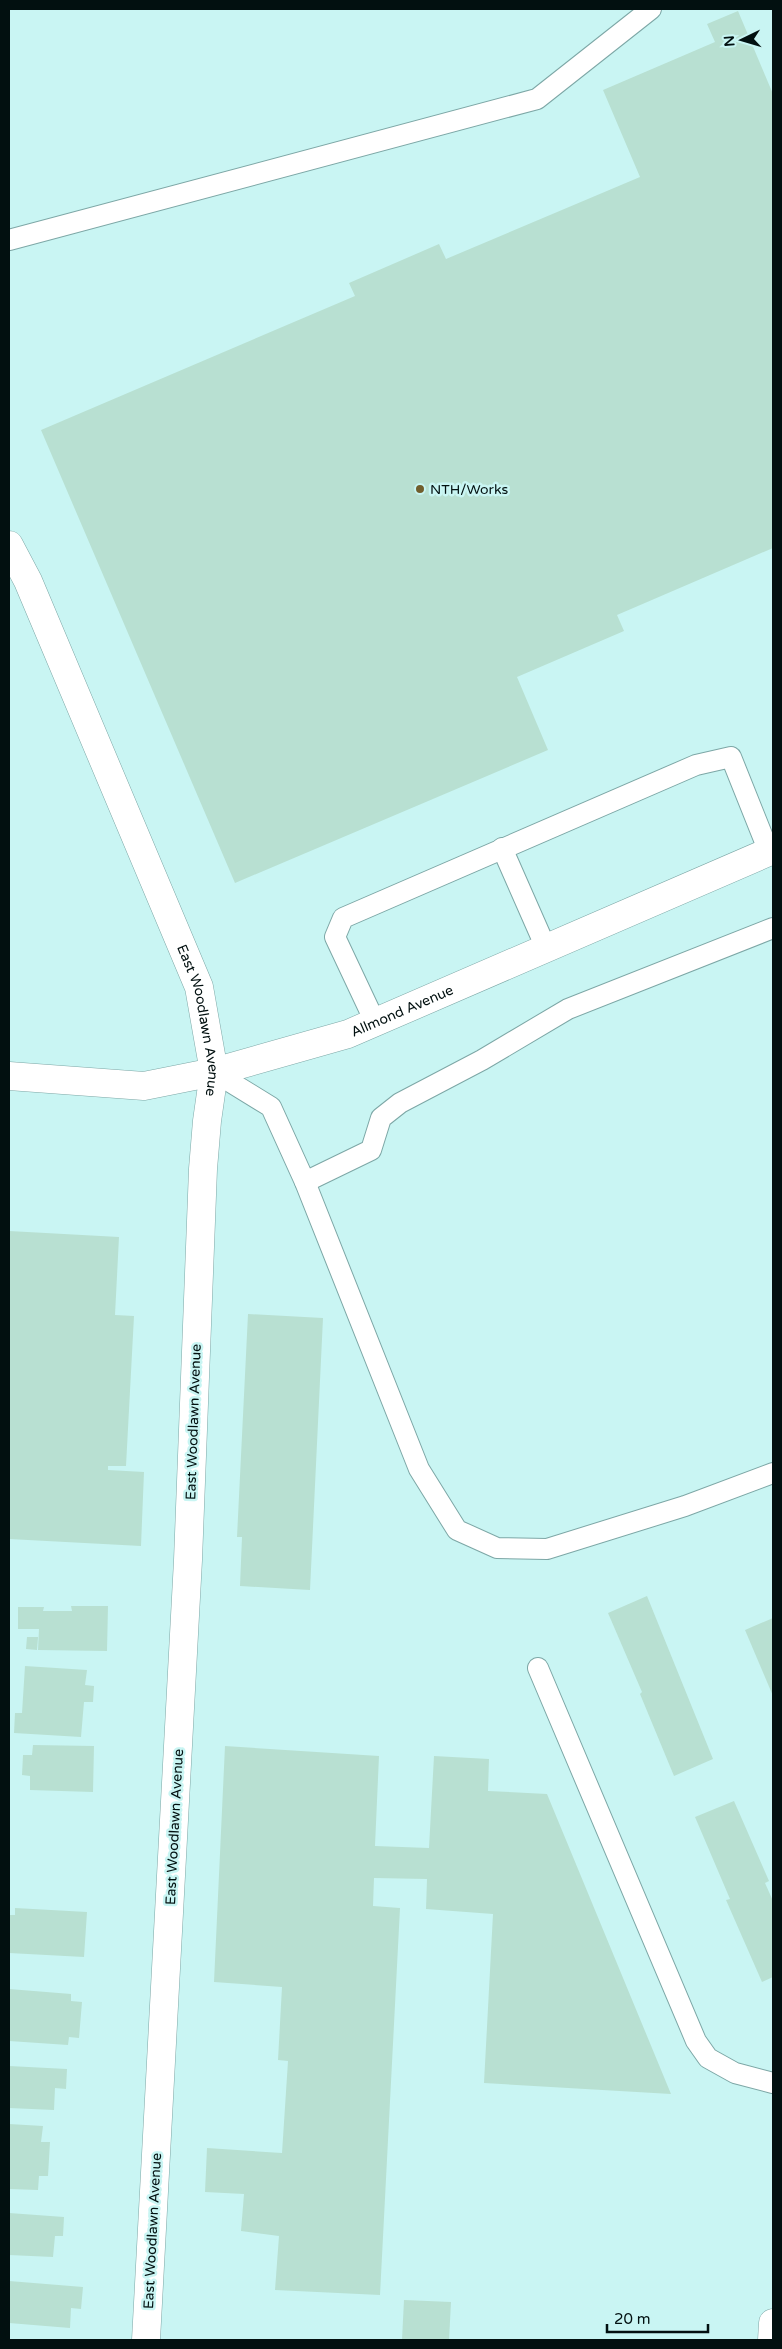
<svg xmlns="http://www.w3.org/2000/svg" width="782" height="2349" font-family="'Varela Round',sans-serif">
	<rect width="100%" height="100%" fill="#c9f5f3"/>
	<g fill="#b8e0d2">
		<polygon points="738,11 773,94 773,548 617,615 624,631 517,677 548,750 235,883 41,430 355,296 349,283 439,244 446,259 640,177 603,90 715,42 707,24"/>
		<polygon points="9,1231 119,1237 115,1315 134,1316 126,1466 108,1466 108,1470 144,1472 141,1546 9,1539"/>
		<polygon points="248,1314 323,1318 310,1590 240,1586 242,1537 237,1537"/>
		<polygon points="647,1596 713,1759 674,1776 640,1694 642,1692 608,1613"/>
		<polygon points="71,1606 108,1606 107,1651 38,1650 39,1629 18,1629 18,1607 44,1607 43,1611 72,1611"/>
		<polygon points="773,1618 773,1696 745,1630"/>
		<polygon points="27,1637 38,1637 37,1650 26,1649"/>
		<polygon points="25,1666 87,1670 85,1685 94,1686 93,1702 84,1702 81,1737 14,1733 15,1713 22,1713"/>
		<polygon points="33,1745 94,1746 93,1792 30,1790 30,1776 22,1775 23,1755 32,1755"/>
		<polygon points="225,1746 379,1756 375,1846 429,1848 434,1756 489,1759 488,1791 547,1794 671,2094 484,2083 493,1914 426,1909 427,1879 374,1878 373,1906 400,1908 380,2295 275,2290 279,2236 241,2231 244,2194 205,2192 207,2148 282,2153 288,2061 278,2060 282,1987 214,1982"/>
		<polygon points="734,1801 769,1881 765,1883 773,1901 773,1977 762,1982 726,1900 730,1899 695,1817"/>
		<polygon points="15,1908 87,1912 84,1957 9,1953 9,1915 15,1915"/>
		<polygon points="9,1989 71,1994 71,2001 82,2002 79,2038 69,2037 68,2045 9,2041"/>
		<polygon points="9,2066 67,2069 66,2089 55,2088 54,2110 9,2108"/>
		<polygon points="9,2124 43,2126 41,2142 50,2142 48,2176 39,2176 38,2190 9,2189"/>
		<polygon points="9,2213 64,2217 63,2236 55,2236 53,2257 9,2255"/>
		<polygon points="9,2281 83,2287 81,2309 71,2308 70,2328 9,2323"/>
		<polygon points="404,2300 451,2302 449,2340 402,2340"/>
	</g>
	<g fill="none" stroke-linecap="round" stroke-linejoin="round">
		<g stroke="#7da7a6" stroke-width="22">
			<g id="lane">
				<polyline points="9,240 537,99 651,9"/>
				<polyline points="502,848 546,948"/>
				<polyline points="375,1022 335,937 343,918 696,765 731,757 769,852"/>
				<polyline points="214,1072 271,1107 305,1182 419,1469 457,1530 497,1548 547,1549 685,1506 773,1473"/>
				<polyline points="305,1182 371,1150 381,1118 400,1103 482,1060 568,1009 773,928"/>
				<polyline points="538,1668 696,2041 708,2058 735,2073 773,2083"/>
			</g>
		</g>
		<g stroke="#7da7a6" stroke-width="29">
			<g id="street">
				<polyline points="9,1076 144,1086 214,1072"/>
				<polyline points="772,2340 773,2323"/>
			</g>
		</g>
		<g stroke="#7da7a6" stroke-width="29">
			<g id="secondary">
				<path id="s1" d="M9,545L28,581L199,987L214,1072L207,1121L203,1169L188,1560L146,2340"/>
				<path id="s2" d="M214,1072L348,1034L773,850"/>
			</g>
		</g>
		<use href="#lane" stroke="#fff" stroke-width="20"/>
		<use href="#street" stroke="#fff" stroke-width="28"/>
		<use href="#secondary" stroke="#fff" stroke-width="28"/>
	</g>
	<circle fill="#715e2c" stroke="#c9f5f3" stroke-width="2" cx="420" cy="489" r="5"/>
	<g text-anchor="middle" stroke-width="5" stroke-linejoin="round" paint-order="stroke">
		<g font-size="14" fill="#021010" stroke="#c9f5f3" text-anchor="start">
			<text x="430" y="494">NTH/Works</text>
		</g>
		<g font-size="14" fill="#021010" stroke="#c9f5f3">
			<text dy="5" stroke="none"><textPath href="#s2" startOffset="198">Allmond Avenue</textPath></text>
			<text dy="5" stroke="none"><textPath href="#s1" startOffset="514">East Woodlawn Avenue</textPath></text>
			<text transform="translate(193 1422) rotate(-88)" y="5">East Woodlawn Avenue</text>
			<text transform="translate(174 1827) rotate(-87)" y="5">East Woodlawn Avenue</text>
			<text transform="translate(152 2231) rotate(-87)" y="5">East Woodlawn Avenue</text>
		</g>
	</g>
	<rect width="782" height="2349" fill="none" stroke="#021010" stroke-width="20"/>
	<g transform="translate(742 40) rotate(265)" stroke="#c9f5f3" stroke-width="4" paint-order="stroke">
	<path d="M0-4L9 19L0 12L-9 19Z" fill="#021010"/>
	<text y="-8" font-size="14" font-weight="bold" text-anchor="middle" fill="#021010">N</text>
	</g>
	<path d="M607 2324v8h101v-8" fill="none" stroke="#021010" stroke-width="2.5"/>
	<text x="614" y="2324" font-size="15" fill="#021010" stroke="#c9f5f3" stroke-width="4" paint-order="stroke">20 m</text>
</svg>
